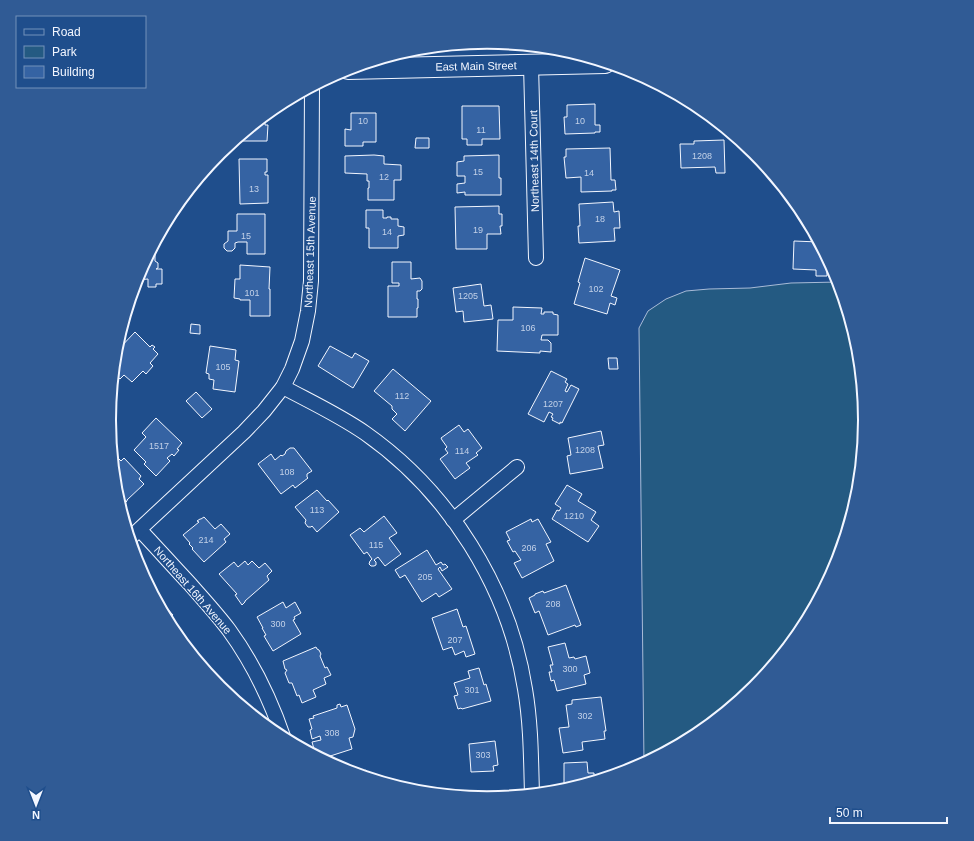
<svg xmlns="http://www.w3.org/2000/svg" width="974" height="841" font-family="Helvetica,sans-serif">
	<rect width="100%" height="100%" fill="#1f4e8c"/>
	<polygon fill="#245a82" stroke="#a8bbd7" points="839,282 858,347 865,421 858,495 837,566 802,631 754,688 697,735 644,764 639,328 648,311 666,299 686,291 709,289 750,288 791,283"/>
	<g fill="#3563a3" stroke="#f2f6ff">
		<polygon points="595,104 595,125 600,125 600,132 595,132 595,133 565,134 564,117 567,117 567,105"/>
		<polygon points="462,106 499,106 500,139 482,139 482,145 467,145 467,139 462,139"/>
		<polygon points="351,113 376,113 376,142 363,142 363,146 345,146 345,129 351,130"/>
		<polygon points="265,116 265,125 268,125 267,141 237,141 237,138"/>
		<polygon points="416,138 429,138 429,148 415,148"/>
		<polygon points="724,140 725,173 716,173 715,167 681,168 680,144 694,144 694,141"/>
		<polygon points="610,148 611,180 615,180 616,190 612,190 612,191 581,192 581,177 566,178 564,157 566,157 566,149"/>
		<polygon points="374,155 384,156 384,164 401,165 401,180 394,180 394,200 368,200 368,188 369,188 369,181 367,181 367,174 345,173 345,156"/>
		<polygon points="499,155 499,178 501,178 501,195 465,195 465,192 457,193 457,184 465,183 465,176 457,176 457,162 464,161 464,156"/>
		<polygon points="239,159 267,159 267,172 265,172 265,175 268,175 268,203 240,204"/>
		<polygon points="613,202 614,212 619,211 620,228 614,228 615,241 579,243 578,226 580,226 579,204"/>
		<polygon points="499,206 499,214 502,214 502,226 500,226 501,234 487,234 487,249 456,249 455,207"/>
		<polygon points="366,210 383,210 383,218 387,218 387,217 391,217 391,219 398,219 398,226 404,227 404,235 398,236 398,248 369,248 369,228 366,228"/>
		<polygon points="237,214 265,214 265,254 247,254 247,242 238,242 235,243 235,248 232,251 227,251 224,248 224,244 228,241 228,231 237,231"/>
		<polygon points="794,241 819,242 833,269 827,269 827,276 816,276 816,270 793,269"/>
		<polygon points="151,250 155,250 155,261 158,263 158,268 156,269 162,269 162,284 156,284 156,287 148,287 148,279 136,280 137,275"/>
		<polygon points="585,258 620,270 611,296 617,298 615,305 610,303 607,314 574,304 580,283 578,282"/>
		<polygon points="392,262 411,262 411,279 420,278 422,281 422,289 420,291 417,291 417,299 418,299 418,308 417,308 417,317 388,317 388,286 399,286 399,283 392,283"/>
		<polygon points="240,265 270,267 269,289 270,289 270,316 250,316 250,300 240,300 240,299 234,298 235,279 240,279"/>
		<polygon points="481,284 484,306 491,305 493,319 464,322 463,311 456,312 453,288"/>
		<polygon points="513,307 542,308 541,314 544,314 544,312 553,312 553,314 558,315 558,335 542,335 541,340 548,340 551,343 551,352 540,351 540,353 497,351 498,320 513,320"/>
		<polygon points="191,324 200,325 200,334 190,333"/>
		<polygon points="135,332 150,347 152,345 155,347 153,349 158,354 150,363 153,366 146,374 143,371 132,382 124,375 120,379 116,375 120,371 114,365 115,353"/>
		<polygon points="210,346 236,350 235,360 239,361 235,392 213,389 214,380 209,379 209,374 206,373"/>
		<polygon points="330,346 352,358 355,353 369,361 353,388 318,366"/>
		<polygon points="608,358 617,358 618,369 609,369"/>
		<polygon points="393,369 431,401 405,431 392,419 397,414 392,409 392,406 374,391"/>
		<polygon points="551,371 567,379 565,382 568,384 565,391 567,392 571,385 579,389 562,423 560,422 560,424 552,420 553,418 551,417 553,414 549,412 544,422 528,414"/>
		<polygon points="196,392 212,409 202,418 186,401"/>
		<polygon points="156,418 182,443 177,449 179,450 174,456 172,454 167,458 170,461 156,476 144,464 146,462 134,450 146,437 142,433"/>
		<polygon points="459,425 464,432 468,429 482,448 476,453 478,455 466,463 470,468 455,479 440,459 448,453 445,449 447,447 442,440 441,438"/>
		<polygon points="601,431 604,445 598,446 603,468 570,474 567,456 571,455 568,438"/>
		<polygon points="290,448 294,448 312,471 307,474 307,477 308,478 295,488 293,485 281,494 258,464 271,454 275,460 281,455 282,456 285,454 286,451"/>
		<polygon points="124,458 141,476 139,479 144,484 127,500 127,501 120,508 116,494 113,465 119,459 121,461"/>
		<polygon points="567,485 582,494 578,501 596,512 591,520 599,526 588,542 552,519 557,510 559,511 561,508 555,504"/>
		<polygon points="317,490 327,501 328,500 339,512 317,532 312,526 311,527 308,527 305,523 306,520 295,507"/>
		<polygon points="384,516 397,533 389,538 401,554 385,566 378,557 374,560 376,562 376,565 374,566 371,566 369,564 370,561 372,559 367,552 364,554 350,535 360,528 364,532"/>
		<polygon points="204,517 215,529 221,524 230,534 224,539 226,542 204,562 192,549 193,548 189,544 190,543 183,535 199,522 197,521 200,519 201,519"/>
		<polygon points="531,519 532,522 538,519 551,542 546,544 554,561 522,578 514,563 521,560 515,551 513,552 507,541 510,540 506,532"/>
		<polygon points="427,550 436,565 441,562 443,565 445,564 448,567 442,571 440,567 438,569 452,589 439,597 436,593 422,602 405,575 400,578 395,570"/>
		<polygon points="245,561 248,565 252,561 259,568 265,563 272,571 267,576 269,580 245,601 245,602 242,605 235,595 237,594 219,574 234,562 238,567"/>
		<polygon points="566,585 581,625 576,627 575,625 548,635 539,611 535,613 529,598 535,595 535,594 543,591 544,593"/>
		<polygon points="283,602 286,608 295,602 301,613 294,617 295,619 293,620 301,634 273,651 264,636 266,635 262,628 263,628 257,617"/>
		<polygon points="162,603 173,615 167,621 159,606"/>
		<polygon points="457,609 463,627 466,626 475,654 466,657 464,651 455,655 452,647 443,650 432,618"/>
		<polygon points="565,643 569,658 574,657 575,659 586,656 590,673 584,675 586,684 557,691 554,680 551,681 549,672 552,672 550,665 553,665 548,647"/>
		<polygon points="316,647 317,649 319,650 321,654 320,656 325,668 327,667 331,675 324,678 326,684 313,690 316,697 302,703 299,695 297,696 292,683 289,683 285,673 287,670 285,669 283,661"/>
		<polygon points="479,668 484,685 486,684 491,701 462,709 461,708 458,709 454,696 458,695 454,683 470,678 468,671"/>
		<polygon points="601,697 606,731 604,731 605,739 582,742 583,750 563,753 559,728 569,727 566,705 572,704 572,700"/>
		<polygon points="340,704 341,707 347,705 355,729 353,737 349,738 352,749 321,759 316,756 312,742 321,740 320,736 312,739 310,730 312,729 309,719 314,718 313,716 337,708 337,705"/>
		<polygon points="495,741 498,765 493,766 494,771 471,772 469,744"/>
		<polygon points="587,762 588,773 594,773 594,781 598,781 568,790 568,788 564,788 564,763"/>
		<polygon points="366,770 373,780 358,775"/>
	</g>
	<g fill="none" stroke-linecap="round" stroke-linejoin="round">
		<g stroke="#f2f6ff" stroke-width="16">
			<g id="street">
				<polyline points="531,65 536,258"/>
				<path d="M283,387C311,402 339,415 365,433C449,492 509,587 525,689C531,724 531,759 532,795"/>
				<polyline points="453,520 517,467"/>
				<path d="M140,530C157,548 173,566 190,584C203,599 217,614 229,630C253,663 271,701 284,739"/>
				<polyline points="129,539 244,432 264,411 283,387 292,369 302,341 308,311 311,281 312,87"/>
			</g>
		</g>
		<g stroke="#f2f6ff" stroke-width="22">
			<polyline id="secondary" points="348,69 605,63"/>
		</g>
		<use href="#street" stroke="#1f4e8c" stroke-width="14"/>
		<use href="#secondary" stroke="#1f4e8c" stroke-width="20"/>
	</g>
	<g text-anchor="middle" stroke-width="3" stroke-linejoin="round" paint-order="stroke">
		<g font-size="9" fill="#c3d1e8">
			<text x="363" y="124">10</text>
			<text x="580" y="124">10</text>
			<text x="481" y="133">11</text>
			<text x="702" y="159">1208</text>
			<text x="478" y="175">15</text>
			<text x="589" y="176">14</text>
			<text x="384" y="180">12</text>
			<text x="254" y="192">13</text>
			<text x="600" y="222">18</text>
			<text x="478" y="233">19</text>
			<text x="387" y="235">14</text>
			<text x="246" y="239">15</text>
			<text x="596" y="292">102</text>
			<text x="252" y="296">101</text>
			<text x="468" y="299">1205</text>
			<text x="528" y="331">106</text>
			<text x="223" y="370">105</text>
			<text x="402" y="399">112</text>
			<text x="553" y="407">1207</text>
			<text x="159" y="449">1517</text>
			<text x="585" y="453">1208</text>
			<text x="462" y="454">114</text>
			<text x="287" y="475">108</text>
			<text x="317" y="513">113</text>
			<text x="574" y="519">1210</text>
			<text x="206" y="543">214</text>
			<text x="376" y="548">115</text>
			<text x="529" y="551">206</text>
			<text x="425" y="580">205</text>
			<text x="553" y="607">208</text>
			<text x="278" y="627">300</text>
			<text x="455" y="643">207</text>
			<text x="570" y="672">300</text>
			<text x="472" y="693">301</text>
			<text x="585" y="719">302</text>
			<text x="332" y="736">308</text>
			<text x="483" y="758">303</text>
		</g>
		<g font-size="11" fill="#f2f6ff" stroke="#1f4e8c">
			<text transform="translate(476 66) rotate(-1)" y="4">East Main Street</text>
			<text transform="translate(534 161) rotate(-91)" y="4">Northeast 14th Court</text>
			<text transform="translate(310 252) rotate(-88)" y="4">Northeast 15th Avenue</text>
			<text transform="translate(193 590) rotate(49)" y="4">Northeast 16th Avenue</text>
		</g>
	</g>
	<path d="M0 0H974V841H0ZM116 420a371 371 0 1 1 742 0a371 371 0 1 1-742 0Z" fill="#305b95" fill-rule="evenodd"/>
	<path fill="none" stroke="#f2f6ff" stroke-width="2" d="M116 420a371 371 0 1 1 742 0a371 371 0 1 1-742 0Z"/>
	<rect x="16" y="16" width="130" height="72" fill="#1f4e8c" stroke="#7391ba"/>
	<rect x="24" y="29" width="20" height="6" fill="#1f4e8c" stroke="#7391ba"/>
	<text x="52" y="36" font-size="12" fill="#f2f6ff">Road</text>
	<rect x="24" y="46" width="20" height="12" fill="#245a82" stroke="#7391ba"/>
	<text x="52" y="56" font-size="12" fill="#f2f6ff">Park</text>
	<rect x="24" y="66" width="20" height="12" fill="#3563a3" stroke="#7391ba"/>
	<text x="52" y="76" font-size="12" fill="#f2f6ff">Building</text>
	<g transform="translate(36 805) rotate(180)" stroke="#1f4e8c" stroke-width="3" paint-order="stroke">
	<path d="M0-3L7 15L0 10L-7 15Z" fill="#f2f6ff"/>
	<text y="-6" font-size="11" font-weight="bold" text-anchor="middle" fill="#f2f6ff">N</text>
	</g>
	<path d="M830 817v6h117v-6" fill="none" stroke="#f2f6ff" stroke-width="2"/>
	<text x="836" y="817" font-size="12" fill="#f2f6ff" stroke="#1f4e8c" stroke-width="3" paint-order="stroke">50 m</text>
</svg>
